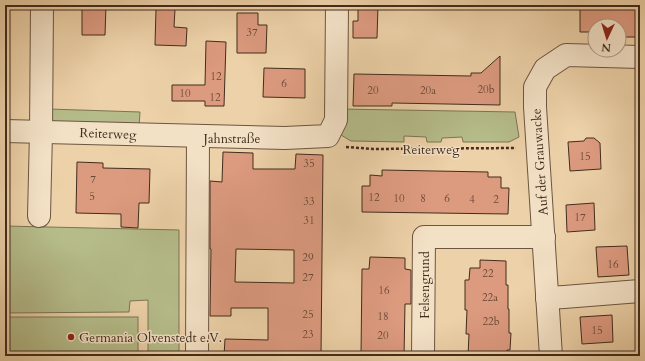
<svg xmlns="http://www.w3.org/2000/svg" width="645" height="361" font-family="Cardo,serif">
	<rect width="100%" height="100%" fill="#edd1a8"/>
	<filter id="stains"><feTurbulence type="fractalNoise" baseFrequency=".005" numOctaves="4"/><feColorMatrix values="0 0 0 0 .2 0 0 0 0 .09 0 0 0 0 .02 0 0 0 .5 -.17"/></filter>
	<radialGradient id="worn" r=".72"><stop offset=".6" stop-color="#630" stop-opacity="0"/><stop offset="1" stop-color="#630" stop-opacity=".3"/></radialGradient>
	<g fill="#b5bc8a" stroke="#7c7454">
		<polygon points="49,109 140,112 139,127 56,125 48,116"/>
		<polygon points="340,109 515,112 519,137 509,142 463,142 462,137 442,138 441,142 427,142 426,137 404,136 404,142 351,141 336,132"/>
		<polygon points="5,226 179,230 179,356 148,356 148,300 130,301 129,312 5,313"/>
		<rect x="5" y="317" width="133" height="39"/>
	</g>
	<g fill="#dc9a7f" stroke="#422c1d" fill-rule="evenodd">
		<polygon points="82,5 106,5 105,35 82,35"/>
		<polygon points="358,5 378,5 377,38 353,38 353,21 358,21"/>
		<polygon points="580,5 602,5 602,7 640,7 640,37 624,37 624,33 619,33 619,26 595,26 595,32 580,32"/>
		<polygon points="156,9 175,9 174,27 187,28 186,46 155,45"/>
		<polygon points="237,13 258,13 258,25 267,25 266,53 237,53"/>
		<polygon points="206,41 226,42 224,106 205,106 205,101 172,101 172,85 205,85"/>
		<polygon points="500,56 500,105 392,103 392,106 353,106 354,74 471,76 471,73 481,73"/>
		<polygon points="264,68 305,69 305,98 263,97"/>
		<polygon points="586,138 594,138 600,143 601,169 570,171 568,142 584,141"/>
		<path d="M223,152L253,153V169H295L296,154L323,155L321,356H224L225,339L268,340V308H231V316H210L211,249H210V181L222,182ZM236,249L294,250V283L235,282Z"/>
		<polygon points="77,162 103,163 103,168 150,169 149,203 139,203 138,228 121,227 121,214 76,213"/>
		<polygon points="382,170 488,172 488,177 501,177 501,188 509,188 508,214 362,212 362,186 370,186 370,175 382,176"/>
		<polygon points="594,203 595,230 567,232 566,205"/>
		<polygon points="627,246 629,275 598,277 596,247"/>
		<polygon points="370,257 405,258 405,269 411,270 411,304 405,304 404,356 368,356 368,355 361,355 362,269 369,269"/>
		<polygon points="480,260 506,261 506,285 508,285 508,309 509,309 509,333 511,333 510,350 507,350 507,356 468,356 469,334 466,334 467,310 465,310 465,280 469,280 470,268 480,268"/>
		<polygon points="612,315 613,342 582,344 580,317"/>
	</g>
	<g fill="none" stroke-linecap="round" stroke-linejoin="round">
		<g stroke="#6d5540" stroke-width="24">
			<g id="minor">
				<polyline points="5,131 285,138 328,136 336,120 337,5"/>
				<polyline points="39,216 41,132 42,5"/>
				<polyline points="547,298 564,297 640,291"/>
				<polyline points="197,356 198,136"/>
				<polyline points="423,356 424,237 544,237"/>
				<polyline points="551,356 535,107 535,87 545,69 566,55 640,57"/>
			</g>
		</g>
		<polyline stroke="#422c1d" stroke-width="2.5" stroke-dasharray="3 2" stroke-linecap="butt" points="346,147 373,149 516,148"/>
		<use href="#minor" stroke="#f3e1c6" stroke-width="22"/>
	</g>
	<circle fill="#8f2418" stroke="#f3e1c6" stroke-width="1.5" cx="71" cy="337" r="4"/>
	<g text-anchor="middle" stroke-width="3" stroke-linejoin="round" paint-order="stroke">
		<g font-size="11" fill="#684836">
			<text x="252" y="36">37</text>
			<text x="216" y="80">12</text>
			<text x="284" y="87">6</text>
			<text x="486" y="93">20b</text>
			<text x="373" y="94">20</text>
			<text x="428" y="94">20a</text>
			<text x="185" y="97">10</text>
			<text x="215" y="101">12</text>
			<text x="585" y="160">15</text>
			<text x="309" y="167">35</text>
			<text x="93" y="183">7</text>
			<text x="92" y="200">5</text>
			<text x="374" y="201">12</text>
			<text x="399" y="202">10</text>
			<text x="423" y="202">8</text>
			<text x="447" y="202">6</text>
			<text x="472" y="203">4</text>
			<text x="496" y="203">2</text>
			<text x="309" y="205">33</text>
			<text x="580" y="221">17</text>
			<text x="309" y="224">31</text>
			<text x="308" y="261">29</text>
			<text x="613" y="268">16</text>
			<text x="488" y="277">22</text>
			<text x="308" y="281">27</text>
			<text x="384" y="294">16</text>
			<text x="490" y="301">22a</text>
			<text x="308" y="318">25</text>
			<text x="383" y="320">18</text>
			<text x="491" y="325">22b</text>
			<text x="597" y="334">15</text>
			<text x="308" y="338">23</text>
			<text x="383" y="339">20</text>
		</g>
		<g font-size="13" fill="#422c1d" stroke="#f3e1c6">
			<text transform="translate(108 133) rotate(2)" y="5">Reiterweg</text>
			<text x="232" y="143">Jahnstraße</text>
			<text x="431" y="154">Reiterweg</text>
			<text transform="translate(539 162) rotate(-94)" y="5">Auf der Grauwacke</text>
			<text transform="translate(424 285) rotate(-90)" y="5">Felsengrund</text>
		</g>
		<g font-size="13" fill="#422c1d" stroke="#f3e1c6" text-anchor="start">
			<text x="79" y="342">Germania Olvenstedt e.V.</text>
		</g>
	</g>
	<rect width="645" height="361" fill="none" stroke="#edd1a8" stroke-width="20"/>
	<rect x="6" y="6" width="633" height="349" fill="none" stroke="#422c1d" stroke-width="2"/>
	<rect x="10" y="10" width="625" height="341" fill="none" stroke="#422c1d"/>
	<g transform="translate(607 38) rotate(184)"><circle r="19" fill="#f3e1c6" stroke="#ac9982"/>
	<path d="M0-3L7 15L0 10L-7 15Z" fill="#8f2418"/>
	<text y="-6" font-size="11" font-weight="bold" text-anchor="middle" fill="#422c1d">N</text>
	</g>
	<rect width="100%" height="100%" filter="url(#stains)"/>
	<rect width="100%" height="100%" fill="url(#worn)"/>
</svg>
